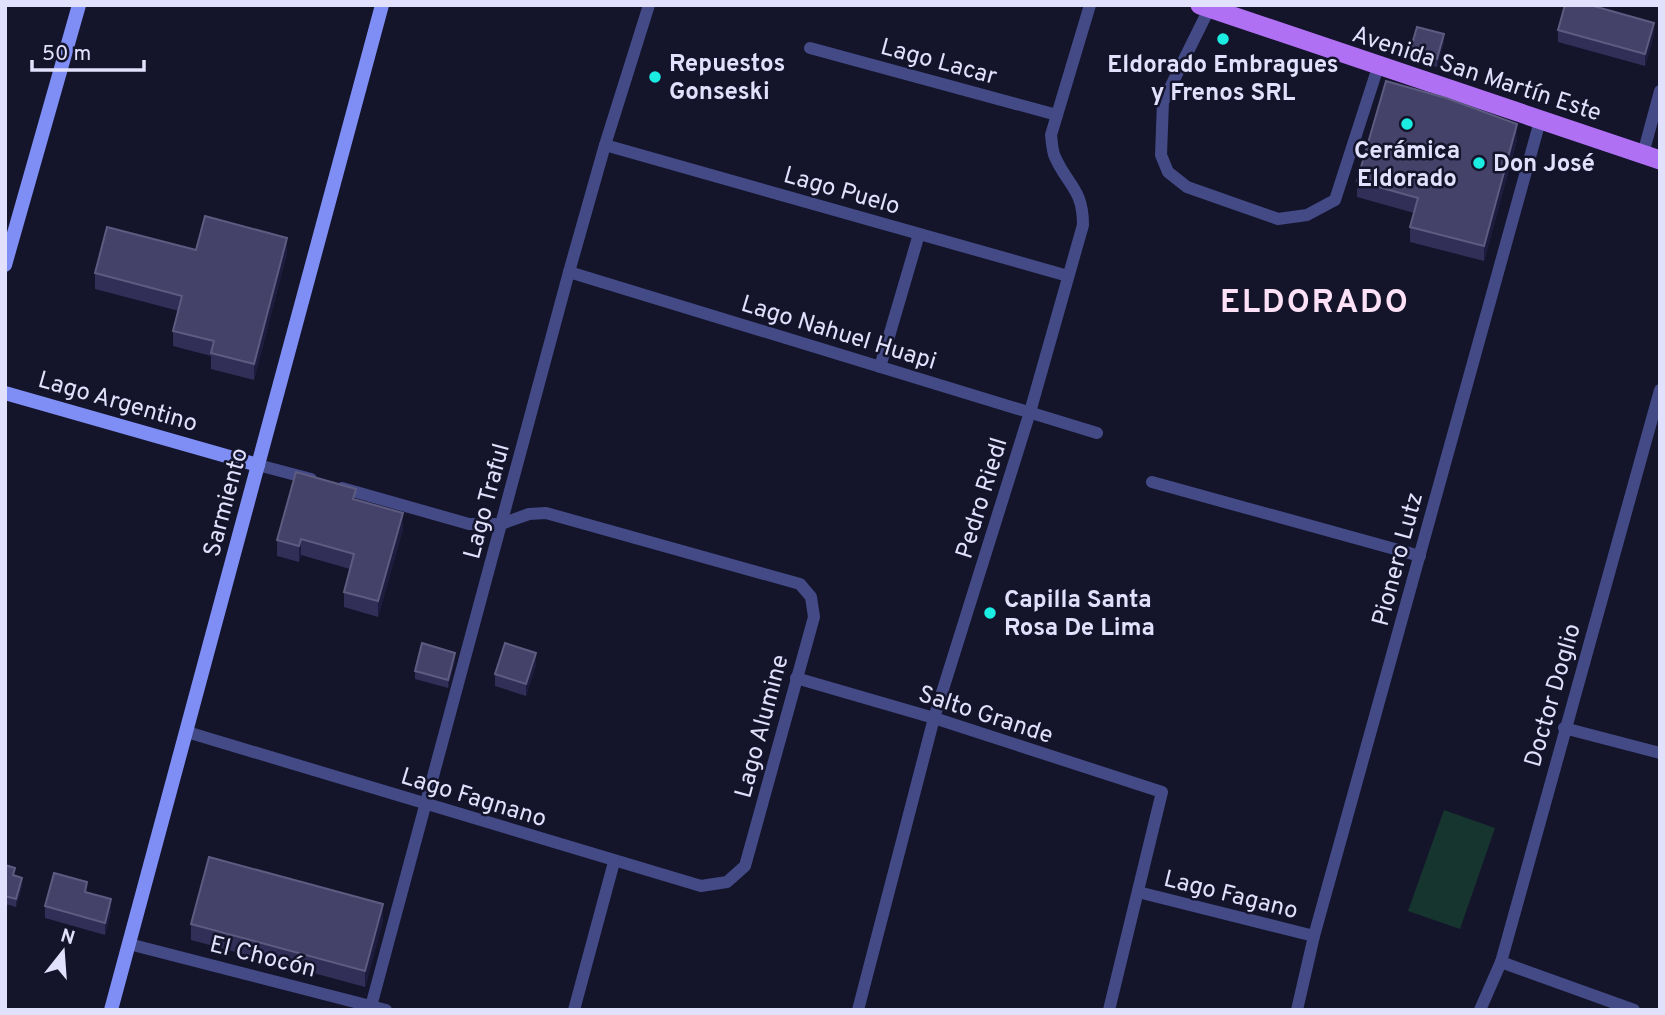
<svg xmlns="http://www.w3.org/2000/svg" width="1665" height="1015" font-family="Overpass,sans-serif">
	<rect width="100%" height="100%" fill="#14142b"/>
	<polygon fill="#17352f" points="1444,810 1495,828 1460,929 1408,911"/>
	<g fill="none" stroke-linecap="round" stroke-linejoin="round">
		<g stroke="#434a86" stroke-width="12">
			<polyline points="1211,5 1163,102 1161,155 1168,172 1187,187 1278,219 1307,215 1335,200 1378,67"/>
			<polyline points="810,48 1057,115"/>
			<polyline points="605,145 1068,276"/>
			<polyline points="1643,154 1660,91"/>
			<polyline points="569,272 1097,433"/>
			<polyline points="880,367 919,234"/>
			<polyline points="258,465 311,479"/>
			<polyline points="1152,482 1420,556"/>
			<polyline points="796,678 934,718 1162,792 1109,1010"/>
			<polyline points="1564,728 1660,753"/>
			<polyline points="187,732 701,886 727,882 745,866 814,617 811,597 800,584 546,513 529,514 501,524 469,524 342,488"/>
			<polyline points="1138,892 1314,936"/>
			<polyline points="129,944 386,1010"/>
			<polyline points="1501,962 1634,1010"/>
			<polyline points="370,1010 569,272 605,145 649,5"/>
			<polyline points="574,1010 614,862"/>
			<path d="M858,1010L934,718L1030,412L1083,225C1083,189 1068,186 1055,157C1052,151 1052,142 1051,135L1090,5"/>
			<polyline points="1297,1010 1314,936 1540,121"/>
			<polyline points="1480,1010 1501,962 1660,390"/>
		</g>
		<g stroke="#7f8ef5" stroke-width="14">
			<polyline points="5,265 79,5"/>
			<polyline points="5,393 258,465"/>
			<polyline points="111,1010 382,5"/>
		</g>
		<polyline stroke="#af70f4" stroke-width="19" points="1200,5 1660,160"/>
	</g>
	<g fill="#312e57">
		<polygon points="1558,30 1654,35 1645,66 1558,42"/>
		<polygon points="1444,42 1437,67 1410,59 1410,51"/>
		<polygon points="1517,140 1484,261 1410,242 1410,227 1414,213 1357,197 1357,181"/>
		<polygon points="196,250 287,253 254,380 211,369 211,356 173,346 173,331 179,311 95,289 95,273"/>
		<polygon points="356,500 403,529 378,617 344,607 344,592 350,569 301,555 299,562 277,556 277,540"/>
		<polygon points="455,661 448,688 415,679 415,671"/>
		<polygon points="536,665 526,696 495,686 495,674"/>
		<polygon points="5,865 22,886 16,907 5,904"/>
		<polygon points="87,892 111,911 105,935 45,918 45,906"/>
		<polygon points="383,920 365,987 191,940 191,924"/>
	</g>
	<g fill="#1e1c3e">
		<polygon points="1654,23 1654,35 1645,66 1645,54"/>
		<polygon points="1444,34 1444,42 1437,67 1437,59"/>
		<polygon points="1517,124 1517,140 1484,261 1484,246"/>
		<polygon points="287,238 287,253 254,380 254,364"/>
		<polygon points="403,513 403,529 378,617 378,601"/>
		<polygon points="301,539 301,555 299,562 299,546"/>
		<polygon points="455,653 455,661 448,688 448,680"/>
		<polygon points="536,653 536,665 526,696 526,684"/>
		<polygon points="22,878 22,886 16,907 16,899"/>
		<polygon points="111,899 111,911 105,935 105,923"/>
		<polygon points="383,904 383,920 365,987 365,971"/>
	</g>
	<g fill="#444269" stroke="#5d5b80" stroke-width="2">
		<polygon points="1565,5 1590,5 1654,23 1645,54 1558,30"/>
		<polygon points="1417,27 1444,34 1437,59 1410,51"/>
		<polygon points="1386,81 1446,98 1517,124 1484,246 1410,227 1418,198 1357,181"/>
		<polygon points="205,216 287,238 254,364 211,353 214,341 173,331 182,296 95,273 107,227 196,250"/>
		<polygon points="296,472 356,489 353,499 403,513 378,601 344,592 354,554 301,539 299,546 277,540"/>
		<polygon points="422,643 455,653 448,680 415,671"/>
		<polygon points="505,643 536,653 526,684 495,674"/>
		<polygon points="209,857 383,904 365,971 191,924"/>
		<polygon points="5,865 15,868 13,875 22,878 16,899 5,896"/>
		<polygon points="54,873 87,882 85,892 111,899 105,923 45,906"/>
	</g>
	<g fill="#1cede3" stroke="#14142b" stroke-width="2.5">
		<circle cx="1223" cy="39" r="7"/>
		<circle cx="655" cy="77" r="7"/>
		<circle cx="1407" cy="124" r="7"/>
		<circle cx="1479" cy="163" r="7"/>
		<circle cx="990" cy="613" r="7"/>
	</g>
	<g text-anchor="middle" stroke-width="5" stroke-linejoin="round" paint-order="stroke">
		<g font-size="24" fill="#e1e1fd" stroke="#14142b">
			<text transform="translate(939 61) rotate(15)" y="8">Lago Lacar</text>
			<text transform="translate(1477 73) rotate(18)" y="8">Avenida San Martín Este</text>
			<text transform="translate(842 190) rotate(16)" y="8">Lago Puelo</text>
			<text transform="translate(839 332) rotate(17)" y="8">Lago Nahuel Huapi</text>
			<text transform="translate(118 401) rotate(16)" y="8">Lago Argentino</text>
			<text transform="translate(981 498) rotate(-73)" y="8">Pedro Riedl</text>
			<text transform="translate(486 501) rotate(-75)" y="8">Lago Traful</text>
			<text transform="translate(225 502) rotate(-75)" y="8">Sarmiento</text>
			<text transform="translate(1397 559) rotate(-75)" y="8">Pionero Lutz</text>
			<text transform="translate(1552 695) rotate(-74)" y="8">Doctor Doglio</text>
			<text transform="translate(986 714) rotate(18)" y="8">Salto Grande</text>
			<text transform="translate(761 726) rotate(-75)" y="8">Lago Alumine</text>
			<text transform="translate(474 797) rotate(17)" y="8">Lago Fagnano</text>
			<text transform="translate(1231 894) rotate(14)" y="8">Lago Fagano</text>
			<text transform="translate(263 956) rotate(14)" y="8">El Chocón</text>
		</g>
		<g font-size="24" font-weight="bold" fill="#e1e1fd" stroke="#14142b" text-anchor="start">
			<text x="669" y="71">Repuestos<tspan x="669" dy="28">Gonseski</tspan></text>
			<text x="1223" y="72" text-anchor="middle">Eldorado Embragues<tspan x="1223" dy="28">y Frenos SRL</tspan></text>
			<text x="1407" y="158" text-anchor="middle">Cerámica<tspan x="1407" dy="28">Eldorado</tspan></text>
			<text x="1493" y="171">Don José</text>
			<text x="1004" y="607">Capilla Santa<tspan x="1004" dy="28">Rosa De Lima</tspan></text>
		</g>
		<g font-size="32" font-weight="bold" letter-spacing="2" fill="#fde2f7" stroke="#14142b">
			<text x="1315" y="312">ELDORADO</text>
		</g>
	</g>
	<rect width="1665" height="1015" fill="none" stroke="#e1e1fd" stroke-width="14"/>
	<g transform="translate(63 952) rotate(17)" stroke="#14142b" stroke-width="5" paint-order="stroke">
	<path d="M0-5L12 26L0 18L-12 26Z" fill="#e1e1fd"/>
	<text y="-10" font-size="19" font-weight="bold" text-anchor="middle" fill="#e1e1fd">N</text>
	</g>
	<path d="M32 60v10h112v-10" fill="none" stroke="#e1e1fd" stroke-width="3.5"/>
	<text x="42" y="60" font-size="21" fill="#e1e1fd" stroke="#14142b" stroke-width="5" paint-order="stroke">50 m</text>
</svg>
